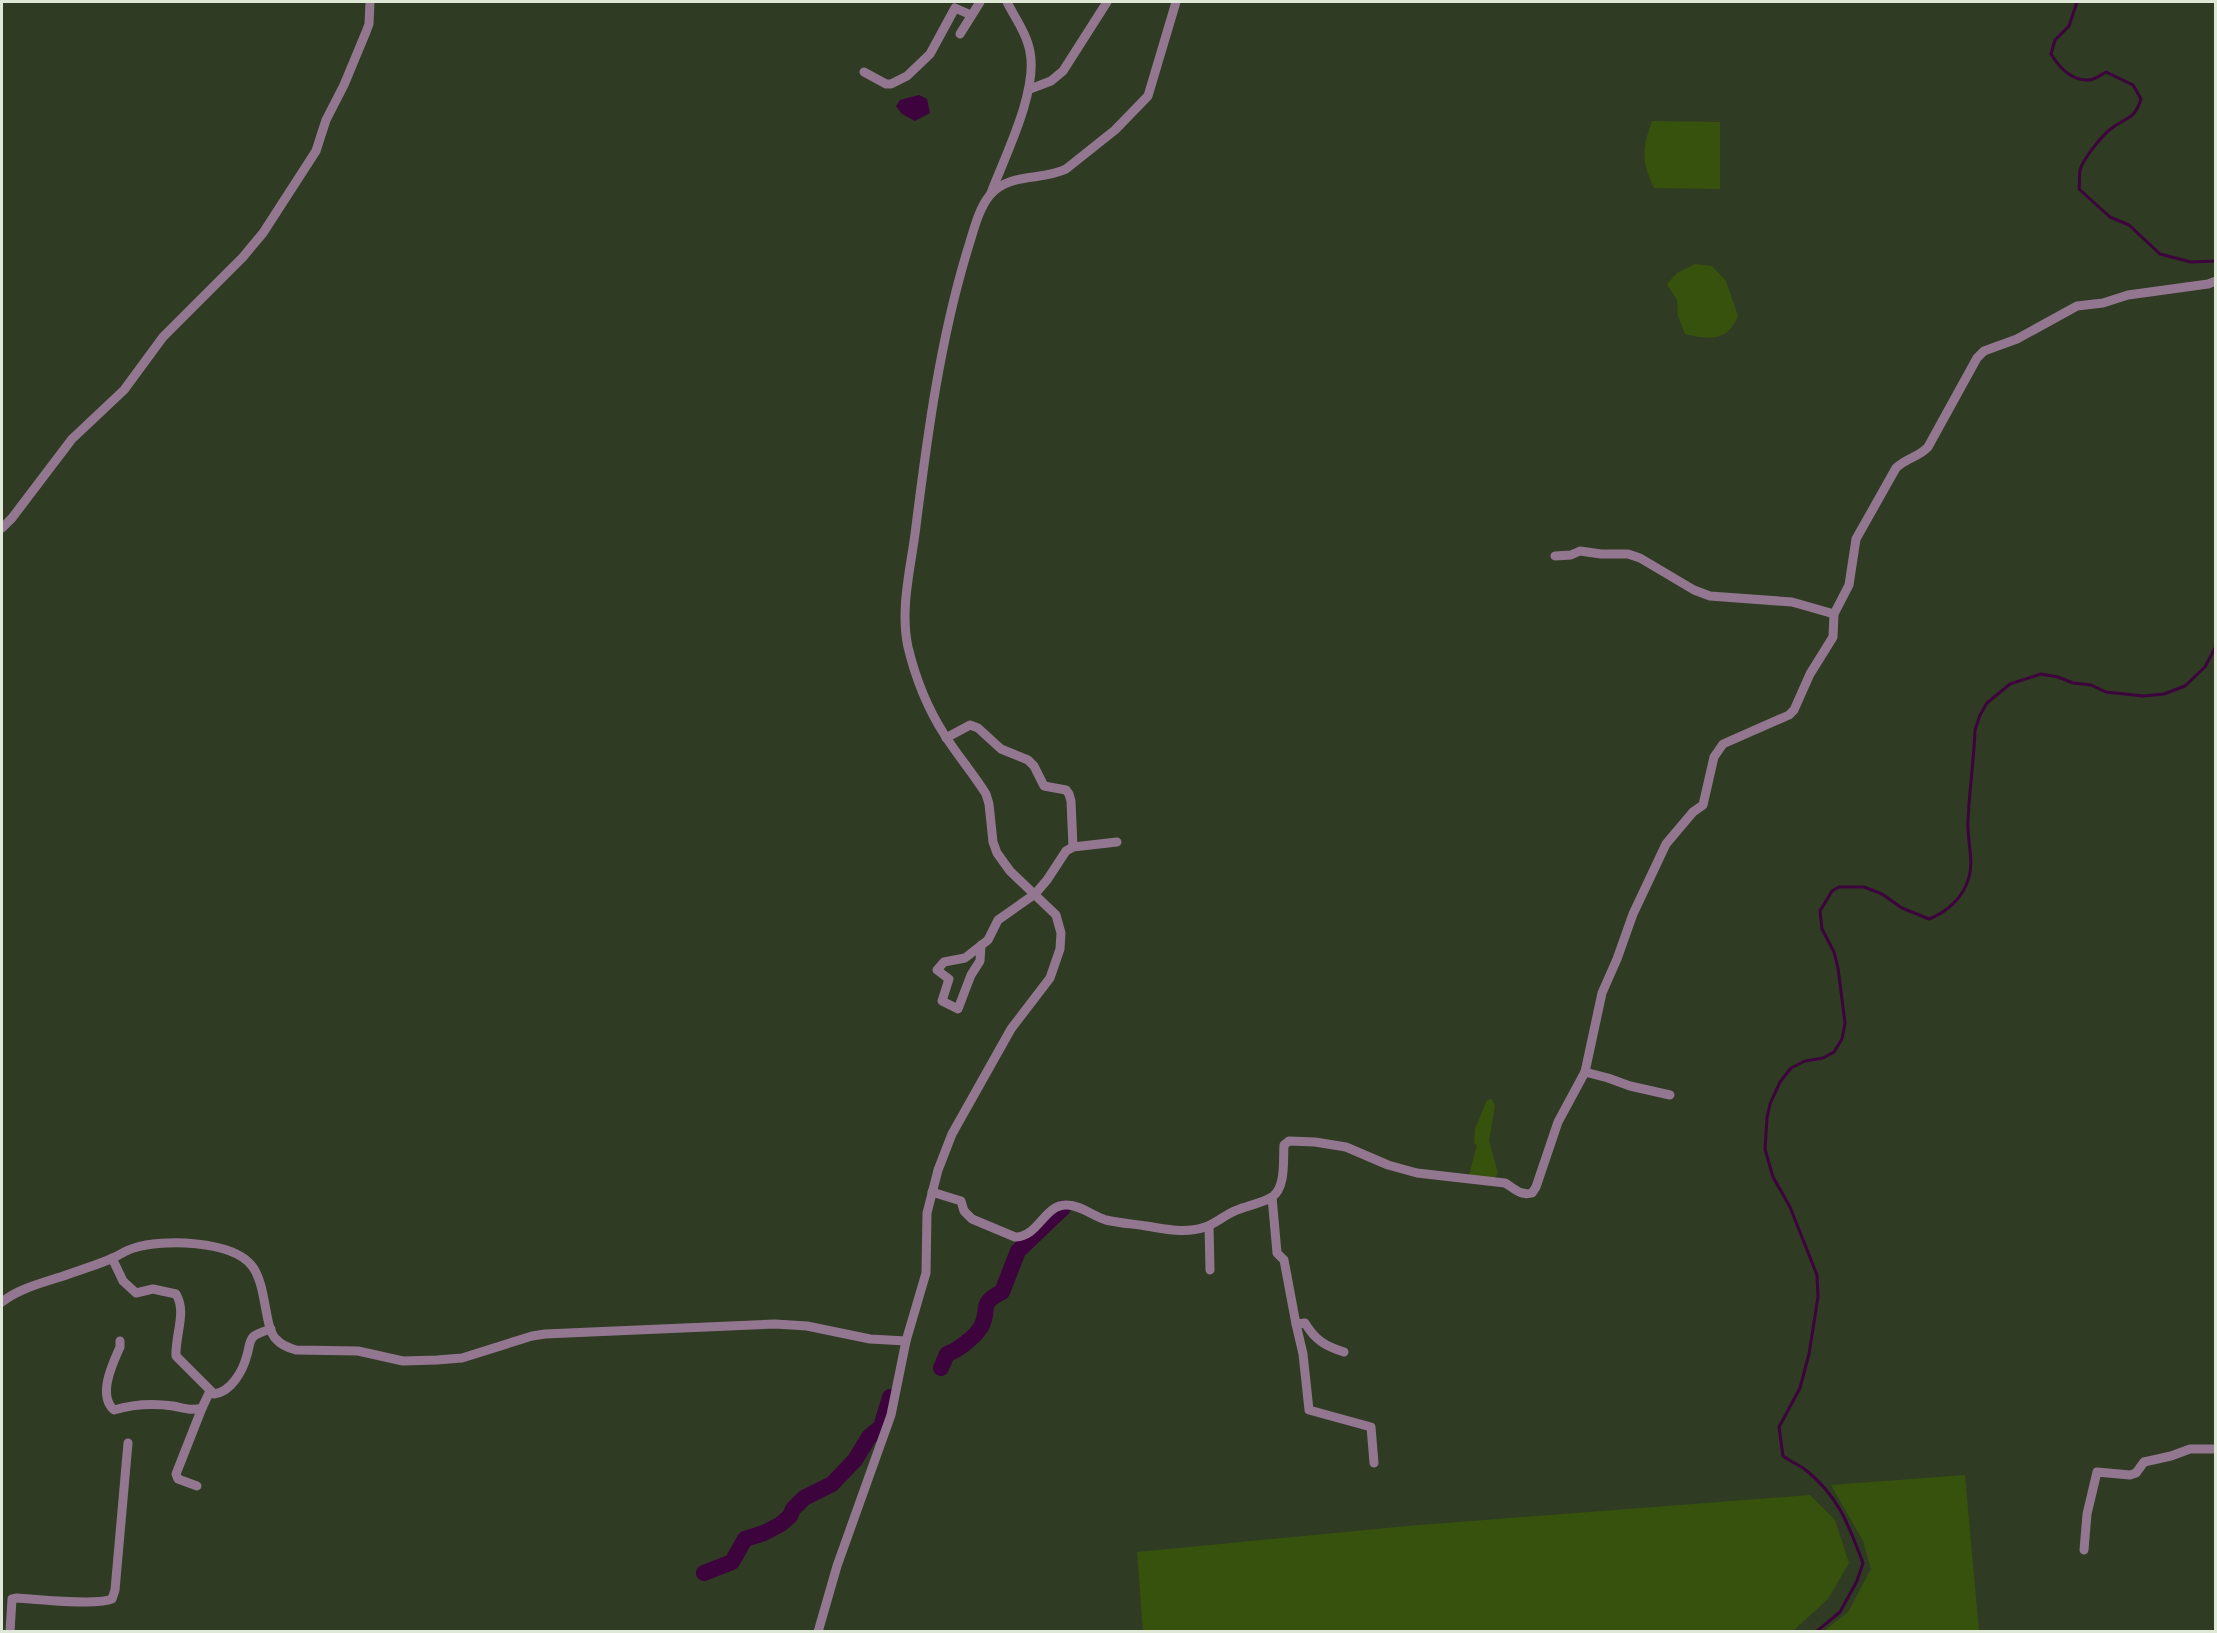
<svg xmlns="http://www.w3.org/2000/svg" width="2217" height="1633" font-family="'Libre Baskerville',serif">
	<rect width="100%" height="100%" fill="#303b23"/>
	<g fill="#37520c">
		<path d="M1652,121L1720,122V189L1654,188C1641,160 1642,150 1652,121Z"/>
		<path d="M1695,264L1712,266L1726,281L1738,316C1727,342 1710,340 1685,334L1678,316L1677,300L1667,284L1677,273Z"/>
		<polygon points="1492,1099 1495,1106 1489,1141 1498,1173 1493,1181 1469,1175 1477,1145 1474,1144 1475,1129 1487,1100"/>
		<polygon points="1965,1475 1979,1631 1824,1631 1848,1612 1871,1569 1863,1541 1831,1485"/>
		<polygon points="1810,1495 1835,1520 1849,1563 1828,1599 1793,1631 1143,1631 1137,1552 1407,1526"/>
	</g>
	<polygon fill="#3d033d" points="919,95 927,99 930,113 915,121 902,114 896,106 900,100"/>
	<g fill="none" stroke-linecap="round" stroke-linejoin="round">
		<g stroke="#3d033d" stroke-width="3">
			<path d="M2077,2L2069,26L2055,40L2051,54C2059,67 2072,81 2089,80C2094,80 2101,75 2106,72L2133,85L2141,99C2135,119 2127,117 2112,128C2103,134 2083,159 2080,170C2079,175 2080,183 2079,189L2110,217L2129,225L2160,254L2191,262L2216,261"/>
			<path d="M1816,1632L1840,1612L1857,1581L1863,1563C1849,1526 1839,1497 1807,1471C1800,1465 1791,1462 1783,1456L1779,1427L1800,1388L1809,1354L1818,1297L1817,1275L1790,1207L1773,1177L1765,1149L1767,1118L1770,1104L1780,1082L1791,1068L1805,1061L1823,1058L1834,1052L1842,1039L1845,1023L1838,968L1834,952L1822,929L1820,911L1832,891L1839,887H1864L1882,894L1902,908L1929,919C1947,912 1964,897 1969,877C1974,860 1967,840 1968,822C1969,791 1974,760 1975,730L1980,715L1987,703L2010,684L2041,674L2058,677L2073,683L2091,685L2106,692L2143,696L2164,694L2185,686L2205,667L2216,646"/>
		</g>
		<g stroke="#3d033d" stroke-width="16">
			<path d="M941,1368L947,1354C957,1351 975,1337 981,1327C991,1309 977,1304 1002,1292L1018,1251L1063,1208"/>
			<polyline points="704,1573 732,1562 745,1539 764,1533 781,1524 790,1516 793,1509 804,1498 832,1484 855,1460 869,1437 881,1427 890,1397"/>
		</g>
		<g stroke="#937791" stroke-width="9">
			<polyline points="960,34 980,2"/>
			<polyline points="864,72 886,84 891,84 907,76 930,54 955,8 971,15"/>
			<polyline points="1030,89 1051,81 1063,71 1107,2"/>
			<path d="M991,193C1005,156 1038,91 1030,52C1027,34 1015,18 1007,2"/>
			<polyline points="2,528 12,518 72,439 124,390 163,337 243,257 263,233 316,151 326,120 344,85 366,32 369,24 370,2"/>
			<polyline points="1555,556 1571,555 1580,551 1601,554 1628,554 1640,558 1694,590 1710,596 1792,602 1834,614"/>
			<polyline points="946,738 970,725 978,728 1001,749 1028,760 1034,766 1044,786 1066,790 1069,794 1071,801 1073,847"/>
			<polyline points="981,945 980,961 971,975 958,1009 942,1001 949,979 937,970 944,962 965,958 988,940 998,920 1035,894 1047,880 1066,851 1073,847 1117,842"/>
			<polyline points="1585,1072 1608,1078 1630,1086 1670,1095"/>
			<path d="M932,1192L961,1201L964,1211L972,1219L1015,1237C1039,1237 1044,1204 1067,1205C1080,1205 1093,1216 1106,1220C1119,1223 1133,1224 1146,1226C1166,1229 1185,1234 1205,1227C1215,1224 1226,1214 1237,1210C1247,1206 1265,1202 1272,1197C1286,1188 1283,1160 1284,1145L1289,1141L1315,1142L1346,1147L1388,1165L1417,1173L1505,1183C1514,1188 1520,1196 1532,1193L1536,1187L1558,1122L1585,1072L1602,993L1617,959L1633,914L1666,844L1693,812L1703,805L1714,757L1723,744L1789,715L1794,710L1810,674L1833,637L1834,614L1849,585L1856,539L1896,468C1906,458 1919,457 1928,447L1977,358L1984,351L2017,339L2077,306L2103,303L2128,295L2208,284L2216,281"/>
			<polyline points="1272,1197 1277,1253 1284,1260 1296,1324"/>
			<polyline points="1209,1226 1210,1270"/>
			<path d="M112,1258L123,1281L136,1293L153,1289L176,1294C187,1312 175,1335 176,1356L214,1394C231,1392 243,1371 247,1355C249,1349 249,1341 253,1337C257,1333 265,1331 271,1329"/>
			<path d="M2,1302C21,1287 47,1282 69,1274C84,1269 99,1264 113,1258C120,1255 126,1250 134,1248C162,1239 232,1240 252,1266C267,1285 264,1328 276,1339C281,1345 289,1348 296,1350L358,1351L403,1361L437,1360L462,1358L532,1336L545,1334L775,1324L807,1326L870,1339L906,1341"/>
			<path d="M120,1341V1347C113,1363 97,1395 114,1410C134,1404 152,1403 173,1406C184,1408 191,1411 202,1408L210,1391"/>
			<path d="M1344,1352C1325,1346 1315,1340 1305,1323L1296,1324L1303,1354L1309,1410L1371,1427L1374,1463"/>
			<polyline points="197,1486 178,1479 176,1474 202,1408"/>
			<polyline points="2084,1550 2087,1514 2097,1472 2130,1475 2136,1473 2144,1462 2171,1456 2190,1449 2216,1449"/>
			<path d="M10,1632L12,1599L17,1598C36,1599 97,1606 112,1599L115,1590L128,1443"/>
			<path d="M818,1632L837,1566L891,1415L906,1341L926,1273L927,1213L938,1170L952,1134L1011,1029L1050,978L1060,949L1061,933L1056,915L1010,871L997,853L993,842L989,804L986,794C973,773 957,755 944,734C928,709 915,676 908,647C900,610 910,571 915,534C927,438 940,338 969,245C974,229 979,208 990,195C1010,172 1042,181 1066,169L1115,130L1148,96L1176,2"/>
		</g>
	</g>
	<rect width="2217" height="1633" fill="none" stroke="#dfe7d7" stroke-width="6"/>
</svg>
